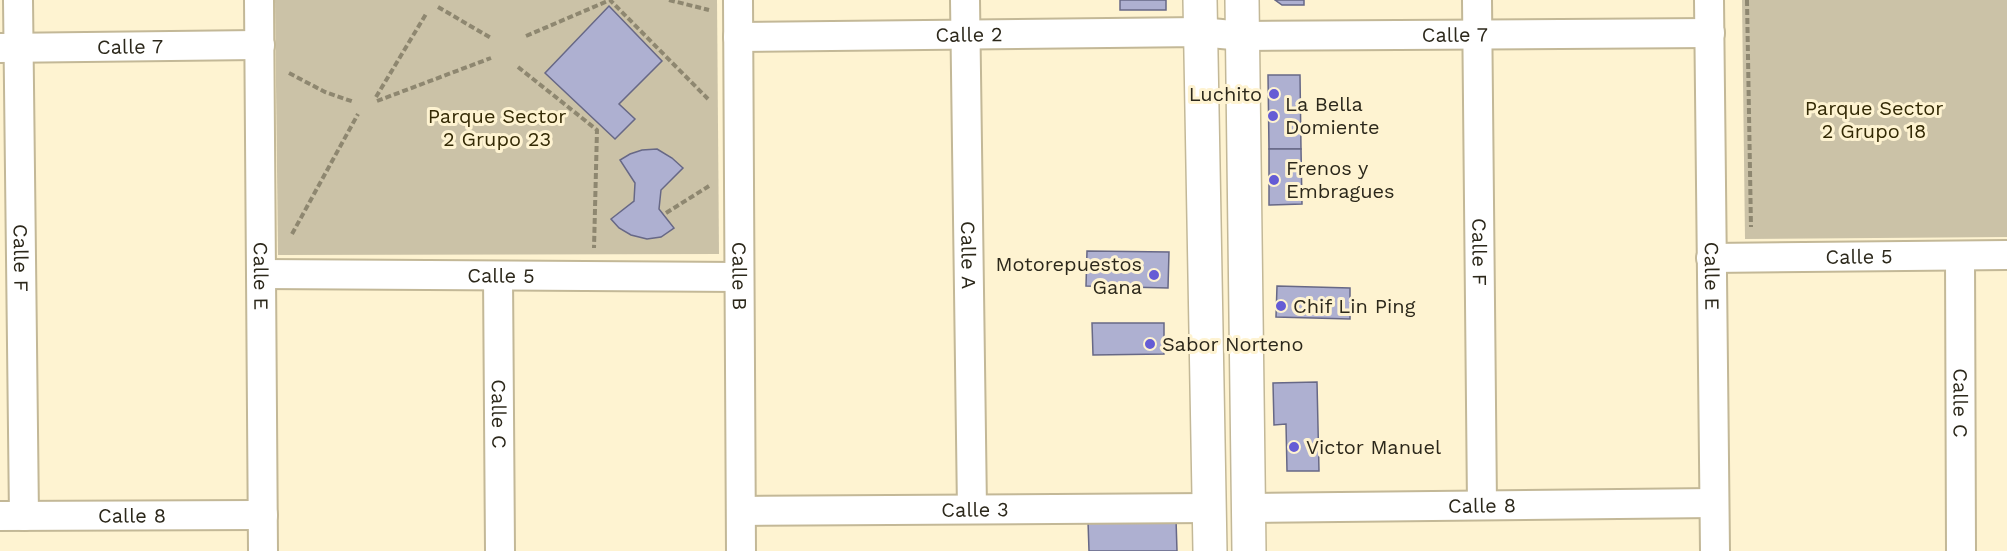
<svg xmlns="http://www.w3.org/2000/svg" width="2007" height="551" font-family="'Work Sans',sans-serif">
	<rect width="100%" height="100%" fill="#fef3d1"/>
	<g fill="#cbc2a7">
		<polygon points="275,0 717,0 719,254 278,255"/>
		<polygon points="1742,0 2007,0 2007,237 1745,239"/>
	</g>
	<g fill="#aeb0d1" stroke="#676886" stroke-width="1.5">
		<rect x="1120" y="0" width="46" height="10"/>
		<polygon points="1275,0 1304,0 1304,5 1282,5"/>
		<polygon points="609,6 662,61 619,104 635,119 615,139 545,73"/>
		<polygon points="1268,75 1300,75 1301,149 1269,149"/>
		<polygon points="657,149 672,158 683,168 661,190 659,209 674,228 661,237 647,239 631,235 619,228 611,219 634,201 635,183 620,160 630,154 642,150"/>
		<polygon points="1269,149 1301,149 1302,204 1269,205"/>
		<polygon points="1087,251 1169,252 1168,288 1086,286"/>
		<polygon points="1277,286 1350,288 1350,319 1276,317"/>
		<polygon points="1092,323 1164,323 1164,354 1093,355"/>
		<polygon points="1317,382 1319,471 1287,471 1286,424 1274,425 1273,383"/>
		<polygon points="1176,519 1177,551 1089,551 1088,521"/>
	</g>
	<g fill="none" stroke-linecap="round" stroke-linejoin="round">
		<g stroke="#c3b897" stroke-width="32">
			<g id="street">
				<path id="s1" d="M18,0L24,516"/>
				<path id="s2" d="M259,0L263,551"/>
				<path id="s3" d="M738,0L741,551"/>
				<path id="s4" d="M965,0L972,509"/>
				<path id="s5" d="M1477,0L1482,505"/>
				<path id="s6" d="M1709,0L1715,551"/>
				<path id="s7" d="M738,37L1200,32L1243,36L1710,33"/>
				<path id="s8" d="M0,48L260,45"/>
				<path id="s9" d="M1960,256L1961,551"/>
				<path id="s10" d="M1711,258L2007,255"/>
				<path id="s11" d="M261,274L739,277"/>
				<path id="s12" d="M498,276L500,551"/>
				<path id="s13" d="M1248,508L1714,503"/>
				<path id="s14" d="M741,511L1210,508"/>
				<path id="s15" d="M0,516L263,515"/>
			</g>
		</g>
		<g stroke="#c3b897" stroke-width="36">
			<g id="secondary">
				<polyline points="1200,0 1210,551"/>
				<polyline points="1242,0 1249,551"/>
			</g>
		</g>
		<g stroke="#8e8770" stroke-width="4" stroke-dasharray="6 3" stroke-linecap="butt">
			<polyline points="669,0 709,10"/>
			<polyline points="1747,0 1751,227"/>
			<polyline points="438,7 491,38"/>
			<polyline points="526,36 610,0 708,99"/>
			<polyline points="518,67 597,130 594,248"/>
			<polyline points="289,73 325,92 354,102"/>
			<polyline points="376,97 426,14"/>
			<polyline points="377,101 491,58"/>
			<polyline points="666,213 709,186"/>
			<polyline points="292,234 358,114"/>
		</g>
		<use href="#street" stroke="#fff" stroke-width="28"/>
		<use href="#secondary" stroke="#fff" stroke-width="33"/>
	</g>
	<g fill="#655cd5" stroke="#fef3d1" stroke-width="2">
		<circle cx="1274" cy="94" r="6"/>
		<circle cx="1273" cy="116" r="6"/>
		<circle cx="1274" cy="180" r="6"/>
		<circle cx="1154" cy="275" r="6"/>
		<circle cx="1281" cy="306" r="6"/>
		<circle cx="1150" cy="344" r="6"/>
		<circle cx="1294" cy="447" r="6"/>
	</g>
	<g text-anchor="middle" stroke-width="6" stroke-linejoin="round" paint-order="stroke">
		<g font-size="20" fill="#2c281b" stroke="#fef3d1">
			<text dy="7" stroke="none"><textPath href="#s7" startOffset="717">Calle 7</textPath></text>
			<text dy="7" stroke="none"><textPath href="#s7" startOffset="231">Calle 2</textPath></text>
			<text dy="7" stroke="none"><textPath href="#s8" startOffset="130">Calle 7</textPath></text>
			<text dy="7" stroke="none"><textPath href="#s5" startOffset="252">Calle F</textPath></text>
			<text dy="7" stroke="none"><textPath href="#s4" startOffset="255">Calle A</textPath></text>
			<text dy="7" stroke="none"><textPath href="#s10" startOffset="148">Calle 5</textPath></text>
			<text dy="7" stroke="none"><textPath href="#s1" startOffset="258">Calle F</textPath></text>
			<text dy="7" stroke="none"><textPath href="#s2" startOffset="276">Calle E</textPath></text>
			<text dy="7" stroke="none"><textPath href="#s11" startOffset="240">Calle 5</textPath></text>
			<text dy="7" stroke="none"><textPath href="#s3" startOffset="276">Calle B</textPath></text>
			<text dy="7" stroke="none"><textPath href="#s6" startOffset="276">Calle E</textPath></text>
			<text dy="7" stroke="none"><textPath href="#s9" startOffset="147">Calle C</textPath></text>
			<text dy="7" stroke="none"><textPath href="#s12" startOffset="138">Calle C</textPath></text>
			<text dy="7" stroke="none"><textPath href="#s13" startOffset="234">Calle 8</textPath></text>
			<text dy="7" stroke="none"><textPath href="#s14" startOffset="234">Calle 3</textPath></text>
			<text dy="7" stroke="none"><textPath href="#s15" startOffset="132">Calle 8</textPath></text>
		</g>
		<g font-size="20" fill="#2c281b" stroke="#fef3d1" text-anchor="start">
			<text x="1262" y="101" text-anchor="end">Luchito</text>
			<text x="1285" y="111">La Bella<tspan x="1285" dy="23">Domiente</tspan></text>
			<text x="1286" y="175">Frenos y<tspan x="1286" dy="23">Embragues</tspan></text>
			<text x="1142" y="271" text-anchor="end">Motorepuestos<tspan x="1142" dy="23">Gana</tspan></text>
			<text x="1293" y="313">Chif Lin Ping</text>
			<text x="1162" y="351">Sabor Norteno</text>
			<text x="1306" y="454">Victor Manuel</text>
		</g>
		<g font-size="20" fill="#332904" stroke="#fef3d1">
			<text x="1874" y="115">Parque Sector<tspan x="1874" dy="23">2 Grupo 18</tspan></text>
			<text x="497" y="123">Parque Sector<tspan x="497" dy="23">2 Grupo 23</tspan></text>
		</g>
	</g>
</svg>
